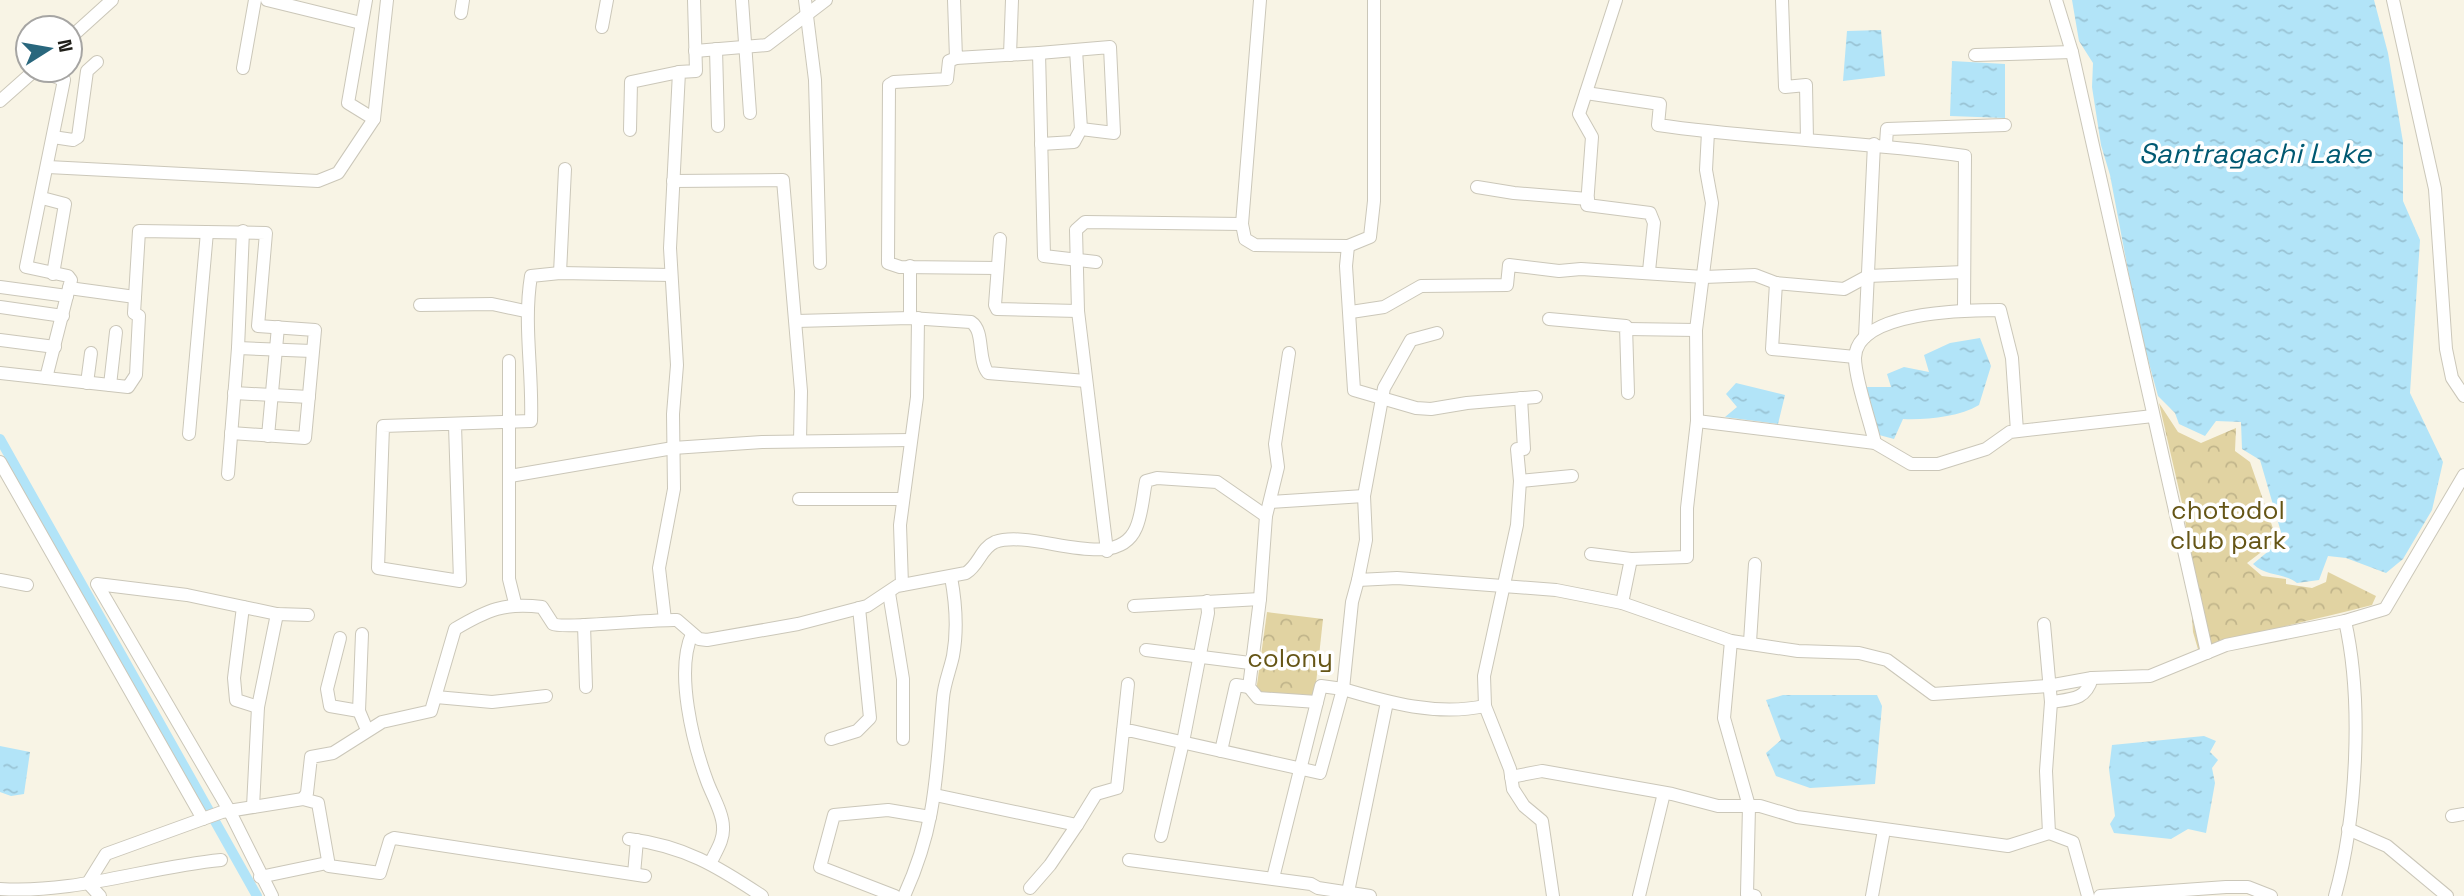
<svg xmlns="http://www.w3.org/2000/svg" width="2464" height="896" font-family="'Space Grotesk',sans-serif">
	<defs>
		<pattern id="park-crowns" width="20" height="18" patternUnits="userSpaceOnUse" patternTransform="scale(1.75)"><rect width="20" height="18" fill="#e1d3a2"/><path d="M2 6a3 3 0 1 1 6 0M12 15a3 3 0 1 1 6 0" fill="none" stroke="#c1b58b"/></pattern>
		<pattern id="water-ripples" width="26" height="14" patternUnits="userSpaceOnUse" patternTransform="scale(1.75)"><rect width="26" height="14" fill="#b2e4f8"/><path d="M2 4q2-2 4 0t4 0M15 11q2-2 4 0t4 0" fill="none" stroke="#99c3d4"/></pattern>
	</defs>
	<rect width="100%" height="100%" fill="#f8f4e5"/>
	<g fill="url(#park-crowns)">
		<path d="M2159,403L2178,432L2201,443L2236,428L2235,451L2250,462L2277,540L2247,563L2262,576L2286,579V584L2312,588L2326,582L2328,572L2376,596L2372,605C2313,621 2254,629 2200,656L2193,632L2185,516Z"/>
		<polygon points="1267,612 1323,619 1314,702 1255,699"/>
	</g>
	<g fill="url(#water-ripples)">
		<path d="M2072,0H2374L2388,53L2403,142V201L2420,240L2410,393L2443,462L2432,510L2403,559L2386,573L2346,558L2328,556L2319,580L2297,583C2282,572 2267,577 2253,564L2283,539L2260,460L2242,449L2241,422L2216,421L2205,436L2179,424L2175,413L2158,396L2138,323L2110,175L2101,145L2092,87L2093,63L2079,41Z"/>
		<polygon points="1881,30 1885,76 1843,81 1847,31"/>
		<polygon points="1952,61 2005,64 2005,118 1950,116"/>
		<path d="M1980,338L1991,366L1979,405C1959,417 1926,420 1903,419L1894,439L1868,432L1864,387H1891L1887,374L1904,367L1929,372L1924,355L1950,343Z"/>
		<polygon points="1736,383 1785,395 1778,424 1725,417 1737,407 1726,394"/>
		<polygon points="1783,695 1877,695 1882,706 1875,784 1810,788 1776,776 1766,753 1781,740 1766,700"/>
		<polygon points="2204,736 2216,741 2210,752 2218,760 2212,768 2215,783 2206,833 2188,829 2171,839 2114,833 2110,824 2115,816 2109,769 2112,745"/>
		<polygon points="0,746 30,752 24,794 11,796 0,792"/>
	</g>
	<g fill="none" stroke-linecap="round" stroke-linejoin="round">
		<polyline stroke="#b2e4f8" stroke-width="10" points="0,439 257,896"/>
		<g stroke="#cbc7b9" stroke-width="14">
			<g id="minor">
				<polyline points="267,0 361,23"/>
				<polyline points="366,0 348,103 374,119"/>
				<polyline points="742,0 750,113"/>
				<polyline points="805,0 815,80 820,263"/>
				<polyline points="954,0 956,58 1039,53 1044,256 1096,262"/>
				<polyline points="1260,0 1242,224 1245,239 1255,245 1348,246 1370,237 1374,201 1374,0"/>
				<polyline points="1616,0 1579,114 1592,137 1587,205 1650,213 1654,223 1649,271"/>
				<polyline points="1782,0 1785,87 1806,85 1807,140"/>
				<polyline points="2056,0 2072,52 2207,653"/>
				<polyline points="2393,0 2435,189 2446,349 2452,378 2464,396"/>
				<polyline points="461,13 463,0"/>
				<polyline points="602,27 607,0"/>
				<polyline points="70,38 112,0"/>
				<polyline points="716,49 718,126"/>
				<polyline points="1076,50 1081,129"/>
				<polyline points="695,51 767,45 826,0"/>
				<polyline points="1039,53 1110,47 1114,133 1081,129 1074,142 1041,144"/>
				<polyline points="1010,55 1012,0"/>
				<polyline points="1975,55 2072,52"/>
				<polyline points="956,58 949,61 947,79 894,82 889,85 888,263 900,267 997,268"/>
				<polyline points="243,68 255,0"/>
				<path d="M1586,93L1660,104L1658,125C1760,140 1863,141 1965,156L1964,310"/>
				<polyline points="0,101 35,70"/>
				<polyline points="630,130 631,82 679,72"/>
				<polyline points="53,137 73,140 78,137 87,71 97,62"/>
				<polyline points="1886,144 1887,129 2005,125"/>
				<polyline points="48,167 318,181 338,173 374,119 387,0"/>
				<polyline points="673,181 783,180 801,391 800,441"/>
				<polyline points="1477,187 1514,193 1588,199"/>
				<polyline points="42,198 65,204 53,274"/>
				<polyline points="1000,239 995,305 997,309 1078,311"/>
				<polyline points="1348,246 1346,266 1354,390 1416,408 1431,409 1467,403 1536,397"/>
				<polyline points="910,266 910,318"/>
				<polyline points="560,273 565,169"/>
				<polyline points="0,287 67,296"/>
				<polyline points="135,297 139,231 266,233 258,326 315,330 305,438 231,433"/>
				<polyline points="420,305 492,304 525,311"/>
				<polyline points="0,307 63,316"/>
				<polyline points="1351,312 1384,307 1421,286 1507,285 1509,265 1559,271 1581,269 1704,277 1755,275 1776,283"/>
				<polyline points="1549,319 1626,326 1628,393"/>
				<path d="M796,321L910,318L971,322C985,331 977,359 988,373L1086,381"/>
				<polyline points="1627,329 1696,330"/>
				<polyline points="1437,333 1411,340 1384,388 1364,496 1366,540 1358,580 1397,578 1556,590 1622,603 1731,641 1798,651 1859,653 1887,660 1933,694 2048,686 2092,678 2150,676 2226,645 2345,621 2385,609 2464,475"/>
				<polyline points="1865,337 1874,144"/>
				<polyline points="0,340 55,347"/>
				<polyline points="238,348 312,351"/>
				<polyline points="1289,353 1275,444 1278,467 1266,516 1260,599 1249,687 1258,698 1317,702"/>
				<polyline points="1855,357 1772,349 1776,283 1844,289 1868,276 1964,272"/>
				<polyline points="509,361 509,579 515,603"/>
				<polyline points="0,373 46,378 71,280 68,276 26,267 64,80 37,70"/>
				<polyline points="46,378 128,387 136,375 139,316 134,313 135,297 69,288"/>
				<polyline points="87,383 91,353"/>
				<polyline points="110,385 116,332"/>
				<polyline points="234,393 309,397"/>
				<polyline points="1521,398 1524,449 1517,449 1520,481 1517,525 1484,676 1485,706 1510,769 1513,789 1524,806 1542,821 1553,896"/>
				<polyline points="1697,421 1875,443 1911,464 1938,464 1986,449 2010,432 2153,416"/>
				<path d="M455,425L460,581L378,568L383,426L531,421C533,371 523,325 531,276L560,273L671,275"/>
				<polyline points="189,434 207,232"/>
				<polyline points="268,436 278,327"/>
				<path d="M1875,443C1870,421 1855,379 1855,358C1856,311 1967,310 2000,310L2012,358L2017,431"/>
				<polyline points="0,462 203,819"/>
				<polyline points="228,474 238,348 243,231"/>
				<polyline points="510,476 673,448 762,442 911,440"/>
				<polyline points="1520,481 1572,476"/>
				<polyline points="799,499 903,499"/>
				<polyline points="1270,502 1364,496"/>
				<polyline points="1107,551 1078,311 1076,230 1085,222 1242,224"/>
				<polyline points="1591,554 1631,559 1687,557 1687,508 1697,421 1696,330 1712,203 1706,170 1708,132"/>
				<polyline points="0,580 27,585"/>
				<polyline points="902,585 900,525 917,397 918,318"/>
				<polyline points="889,593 903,679 903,739"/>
				<polyline points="1622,603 1631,559"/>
				<polyline points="1134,606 1260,599"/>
				<polyline points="243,607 234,678 236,700 258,707"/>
				<polyline points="665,620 659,568 674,489 673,414 677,365 670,248 679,72 696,71 694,0"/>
				<polyline points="2044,624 2051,702 2046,771 2049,833"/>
				<polyline points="584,625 586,687"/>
				<polyline points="362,634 359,711 367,730"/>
				<path d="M692,634C675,672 693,743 707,781C712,795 723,813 723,827C724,840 716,851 711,862"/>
				<polyline points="340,638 327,689 330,706 359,711"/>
				<polyline points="1731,641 1724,718 1749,806 1747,894 1755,896"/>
				<polyline points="1750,642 1755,564"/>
				<polyline points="1146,650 1250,663"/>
				<polyline points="436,697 492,702 546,696"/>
				<path d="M2051,702C2072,699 2086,700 2092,678"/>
				<polyline points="1123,731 1128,684"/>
				<polyline points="831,739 857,731 870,718 859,608"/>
				<polyline points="1221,751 1236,685 1249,687"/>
				<polyline points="1511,777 1542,771 1672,794 1718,806 1760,806 1797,817 2008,846 2049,833 2073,842 2088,896"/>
				<polyline points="935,795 1077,825 1050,865 1030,888"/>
				<path d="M303,799L307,793L311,757L333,753L382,722L431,711L455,629C487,610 505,602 542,607L553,624C562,629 656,619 677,620L699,639L707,640L798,624L867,606L897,586L966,573C979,565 981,548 995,542C1034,528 1116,575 1136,528C1142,515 1143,496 1146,481L1157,478L1217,482L1266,516"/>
				<polyline points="253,807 258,707 277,614"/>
				<polyline points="2452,816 2464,814"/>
				<path d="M1077,825L1096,794L1117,788L1123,731H1132L1320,773L1343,689C1390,703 1436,716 1485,706"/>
				<polyline points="2348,829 2387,846 2447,896"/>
				<polyline points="1161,836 1183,742 1208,613 1207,601"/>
				<path d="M629,839C684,846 717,866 762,896"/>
				<polyline points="1129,860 1311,884 1318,888 1370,896"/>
				<polyline points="634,874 637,840"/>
				<polyline points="260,877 327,863"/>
				<polyline points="1273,878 1321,686 1343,689 1352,602 1358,580"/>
				<path d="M0,889C75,894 147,867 221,860"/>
				<polyline points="1348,892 1387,702"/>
				<polyline points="100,896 88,883 106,854 222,812 303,799 318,803 329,866 380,873 390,840 394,838 645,876"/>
				<polyline points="272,896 229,810 97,584 187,595 277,614 308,615"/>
				<polyline points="895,896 820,867 834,815 888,810 930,817"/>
				<path d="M904,896C937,824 936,774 943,698C944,684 950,670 953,656C958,629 956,604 951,577"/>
				<polyline points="1639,896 1664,793"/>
				<polyline points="1872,896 1884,830"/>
				<polyline points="2100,896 2226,887 2248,887 2271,896"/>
				<path d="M2335,896C2357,818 2363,700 2345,621"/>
			</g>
		</g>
		<use href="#minor" stroke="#fff" stroke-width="12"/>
	</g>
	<g text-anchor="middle" stroke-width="7" stroke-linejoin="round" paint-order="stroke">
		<g font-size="26" fill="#655516" stroke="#fff">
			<text x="2228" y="519">chotodol<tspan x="2228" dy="30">club park</tspan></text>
			<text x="1290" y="667">colony</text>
		</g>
		<g font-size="28" font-style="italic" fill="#005972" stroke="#fff">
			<text x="2255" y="163">Santragachi Lake</text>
		</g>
	</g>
	<g transform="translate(49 49) rotate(79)"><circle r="33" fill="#ffffff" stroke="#a6a5a3" stroke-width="2"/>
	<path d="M0-5L12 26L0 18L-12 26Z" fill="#29677d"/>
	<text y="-10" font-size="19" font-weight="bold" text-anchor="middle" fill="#201f19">N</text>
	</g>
</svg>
